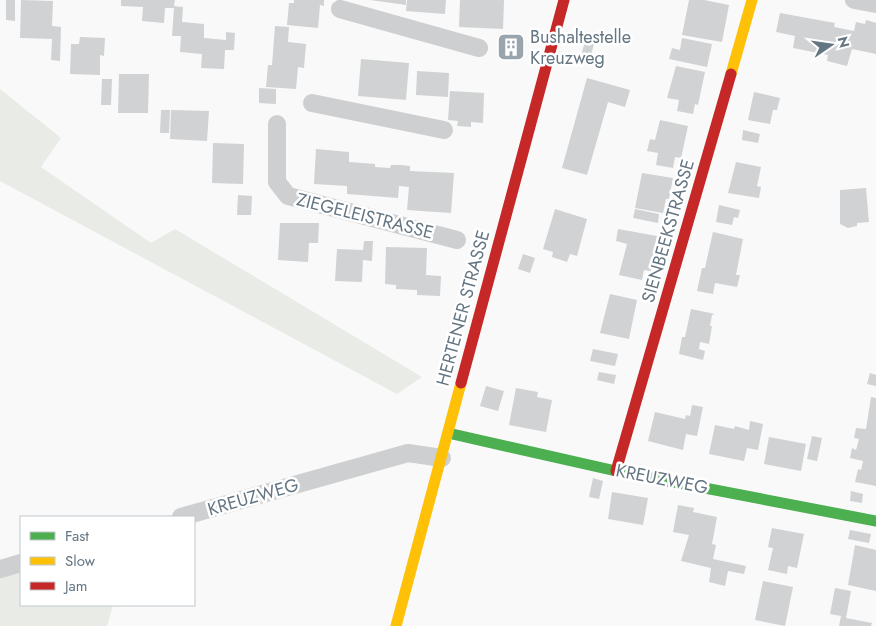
<svg xmlns="http://www.w3.org/2000/svg" width="876" height="626" font-family="Jost,sans-serif">
	<rect width="100%" height="100%" fill="#f9f9f9"/>
	<g fill="#e8ebe6">
		<polygon points="0,89 61,138 41,167 151,243 175,229 422,377 397,394 0,181"/>
		<polygon points="21,566 21,605 113,605 107,626 0,626 0,572"/>
	</g>
	<g fill="#d0d2d3">
		<polygon points="6,0 15,0 15,21 6,20"/>
		<polygon points="21,0 53,1 52,26 61,27 60,61 51,60 52,39 20,38"/>
		<polygon points="121,0 175,0 174,6 183,7 182,22 204,24 204,38 226,40 226,32 235,33 234,50 225,50 224,69 201,68 202,54 180,52 181,36 172,36 174,8 165,8 164,23 142,21 143,7 121,6"/>
		<polygon points="294,0 324,0 324,6 320,5 318,28 287,25 289,3 294,3"/>
		<polygon points="370,0 406,0 406,5"/>
		<polygon points="407,0 446,0 445,14 406,11"/>
		<polygon points="460,0 504,0 503,29 459,27"/>
		<polygon points="689,0 704,0 729,5 722,42 682,35"/>
		<polygon points="780,13 835,23 834,27 854,31 856,22 865,24 866,20 876,23 876,54 852,49 847,66 827,61 828,55 793,48 795,36 776,32"/>
		<polygon points="275,26 289,27 288,42 306,44 304,68 298,67 296,89 266,87 268,65 272,65"/>
		<polygon points="80,37 105,38 104,56 100,55 100,75 70,74 71,44 79,44"/>
		<polygon points="682,38 712,44 707,67 669,59 672,48 680,50"/>
		<polygon points="510,40 515,42 512,54 507,52"/>
		<polygon points="585,41 594,44 589,62 580,60"/>
		<polygon points="361,59 409,63 406,100 358,96"/>
		<polygon points="676,66 705,72 698,105 695,104 693,114 677,111 679,100 667,98"/>
		<polygon points="417,71 449,73 448,97 416,95"/>
		<polygon points="119,74 149,74 148,113 118,113"/>
		<polygon points="587,78 630,90 625,107 608,102 587,175 562,168"/>
		<polygon points="102,79 112,79 111,105 101,105"/>
		<polygon points="259,88 276,89 276,104 259,103"/>
		<polygon points="450,91 484,93 483,123 471,122 471,127 457,126 458,121 448,120"/>
		<polygon points="754,92 780,98 777,110 773,110 770,124 748,120"/>
		<polygon points="161,110 170,110 169,133 160,133"/>
		<polygon points="171,110 209,111 207,141 170,139"/>
		<polygon points="660,120 688,126 681,158 675,157 673,168 656,165 658,153 647,151 650,139 655,140"/>
		<polygon points="743,130 760,134 758,143 742,140"/>
		<polygon points="213,143 244,144 243,184 212,183"/>
		<polygon points="316,149 349,152 349,162 375,164 375,167 390,168 391,165 400,165 410,166 410,171 454,173 451,213 407,210 409,187 399,186 398,198 347,194 347,186 314,184"/>
		<polygon points="736,162 761,167 757,186 761,187 759,198 728,193"/>
		<polygon points="642,173 673,178 669,199 666,199 663,213 635,208"/>
		<polygon points="866,188 869,222 857,223 857,226 848,228 840,224 840,190"/>
		<polygon points="238,195 252,196 251,215 237,215"/>
		<polygon points="719,205 740,210 738,218 734,217 732,225 716,222"/>
		<polygon points="555,209 587,219 577,256 570,254 567,262 552,257 553,252 543,249"/>
		<polygon points="635,209 659,214 658,223 633,218"/>
		<polygon points="280,223 319,223 318,243 309,243 308,262 278,260"/>
		<polygon points="618,229 657,236 651,271 644,270 642,280 619,275 627,244 616,241"/>
		<polygon points="713,232 743,239 736,275 740,275 737,287 715,283 713,294 697,291 702,268 705,268"/>
		<polygon points="364,241 373,241 372,261 363,260 362,282 335,281 337,249 363,250"/>
		<polygon points="386,247 427,248 426,275 441,276 440,296 417,295 417,290 396,289 396,285 385,284"/>
		<polygon points="523,254 535,258 530,273 518,269"/>
		<polygon points="610,294 637,300 629,339 600,333"/>
		<polygon points="691,309 715,314 712,315 710,326 712,326 709,344 700,342 699,349 705,351 703,360 679,354 682,337 685,337"/>
		<polygon points="593,349 618,354 615,366 590,361"/>
		<polygon points="599,372 616,375 614,384 597,380"/>
		<polygon points="870,373 876,375 876,386 867,384"/>
		<polygon points="486,386 504,391 498,411 480,406"/>
		<polygon points="516,388 538,392 537,397 552,400 546,432 509,425"/>
		<polygon points="871,397 876,398 876,486 855,482 858,469 861,470 863,461 850,458 852,448 856,450 859,439 854,438 856,428 866,429"/>
		<polygon points="692,405 703,407 697,436 686,434 683,450 648,441 655,412 685,419 686,415 690,416"/>
		<polygon points="750,421 763,424 758,450 747,448 744,461 709,454 715,425 734,429 735,426 749,430"/>
		<polygon points="812,436 822,438 817,461 807,459"/>
		<polygon points="769,437 806,444 801,471 764,464"/>
		<polygon points="593,478 603,481 599,499 589,497"/>
		<polygon points="851,491 863,494 862,503 850,501"/>
		<polygon points="612,492 648,498 643,525 608,519"/>
		<polygon points="678,505 694,508 693,512 717,517 712,544 716,545 713,559 746,566 744,574 728,571 725,586 709,582 711,568 681,561 689,535 673,532"/>
		<polygon points="772,528 804,534 797,568 788,566 787,574 768,570 773,548 768,547"/>
		<polygon points="850,530 871,534 869,543 848,539"/>
		<polygon points="855,545 876,550 876,591 848,585"/>
		<polygon points="763,581 793,587 785,626 755,620"/>
		<polygon points="835,588 851,591 846,618 872,623 871,626 839,626 841,616 830,614"/>
	</g>
	<g fill="none" stroke-linecap="round" stroke-linejoin="round">
		<g stroke="#cecfd0" stroke-width="18">
			<polyline points="854,0 876,4"/>
			<polyline points="340,9 479,48"/>
			<polyline points="312,103 444,130"/>
			<polyline points="277,124 277,182 288,196 457,240"/>
			<polyline points="181,517 408,453 442,458"/>
			<polyline points="0,569 21,563"/>
		</g>
		<polyline stroke="#4caf50" stroke-width="11" points="448,433 616,471 876,521"/>
		<g stroke="#ffc107" stroke-width="11">
			<polyline points="731,74 752,0"/>
			<polyline points="396,626 461,383"/>
		</g>
		<g stroke="#c62828" stroke-width="11">
			<polyline points="461,383 564,0"/>
			<polyline points="616,471 731,74"/>
		</g>
	</g>
	<defs>
		<g id="building-square" transform="scale(1.4375)"><rect x="-9" y="-9" width="18" height="18" rx="4" fill="#99a4ac" stroke="#fff"/><path d="M-4-6H4V6H1V3H-1V6H-4ZM-2.5-4.3h1.7v1.8h-1.7ZM.8-4.3h1.7v1.8H.8ZM-2.5-1h1.7V.8h-1.7ZM.8-1h1.7V.8H.8Z" fill="#fff"/></g>
	</defs>
	<g fill-rule="evenodd">
		<use href="#building-square" x="511" y="47"/>
	</g>
	<g text-anchor="middle" stroke-width="5" stroke-linejoin="round" paint-order="stroke">
		<g font-size="18" fill="#657683" stroke="#fff" text-anchor="start">
			<text x="530" y="43">Bushaltestelle<tspan x="530" dy="21">Kreuzweg</tspan></text>
		</g>
		<g font-size="18" fill="#657683" stroke="#fff">
			<text transform="translate(365 216) rotate(14)" y="6">ZIEGELEISTRASSE</text>
			<text transform="translate(668 231) rotate(-74)" y="6">SIENBEEKSTRASSE</text>
			<text transform="translate(463 308) rotate(-75)" y="6">HERTENER STRASSE</text>
			<text transform="translate(662 479) rotate(11)" y="6">KREUZWEG</text>
			<text transform="translate(253 497) rotate(-16)" y="6">KREUZWEG</text>
		</g>
	</g>
	<rect x="20" y="516" width="175" height="90" fill="#ffffff" stroke="#c1c8cd"/>
	<rect x="30" y="532" width="25" height="8" fill="#4caf50" stroke="#c1c8cd"/>
	<text x="65" y="541" font-size="15" fill="#657683">Fast</text>
	<rect x="30" y="557" width="25" height="8" fill="#ffc107" stroke="#c1c8cd"/>
	<text x="65" y="566" font-size="15" fill="#657683">Slow</text>
	<rect x="30" y="582" width="25" height="8" fill="#c62828" stroke="#c1c8cd"/>
	<text x="65" y="591" font-size="15" fill="#657683">Jam</text>
	<g transform="translate(831 45) rotate(77)" stroke="#ffffff" stroke-width="4" paint-order="stroke">
	<path d="M0-4L9 19L0 12L-9 19Z" fill="#657683"/>
	<text y="-8" font-size="14" font-weight="bold" text-anchor="middle" fill="#657683">N</text>
	</g>
</svg>
